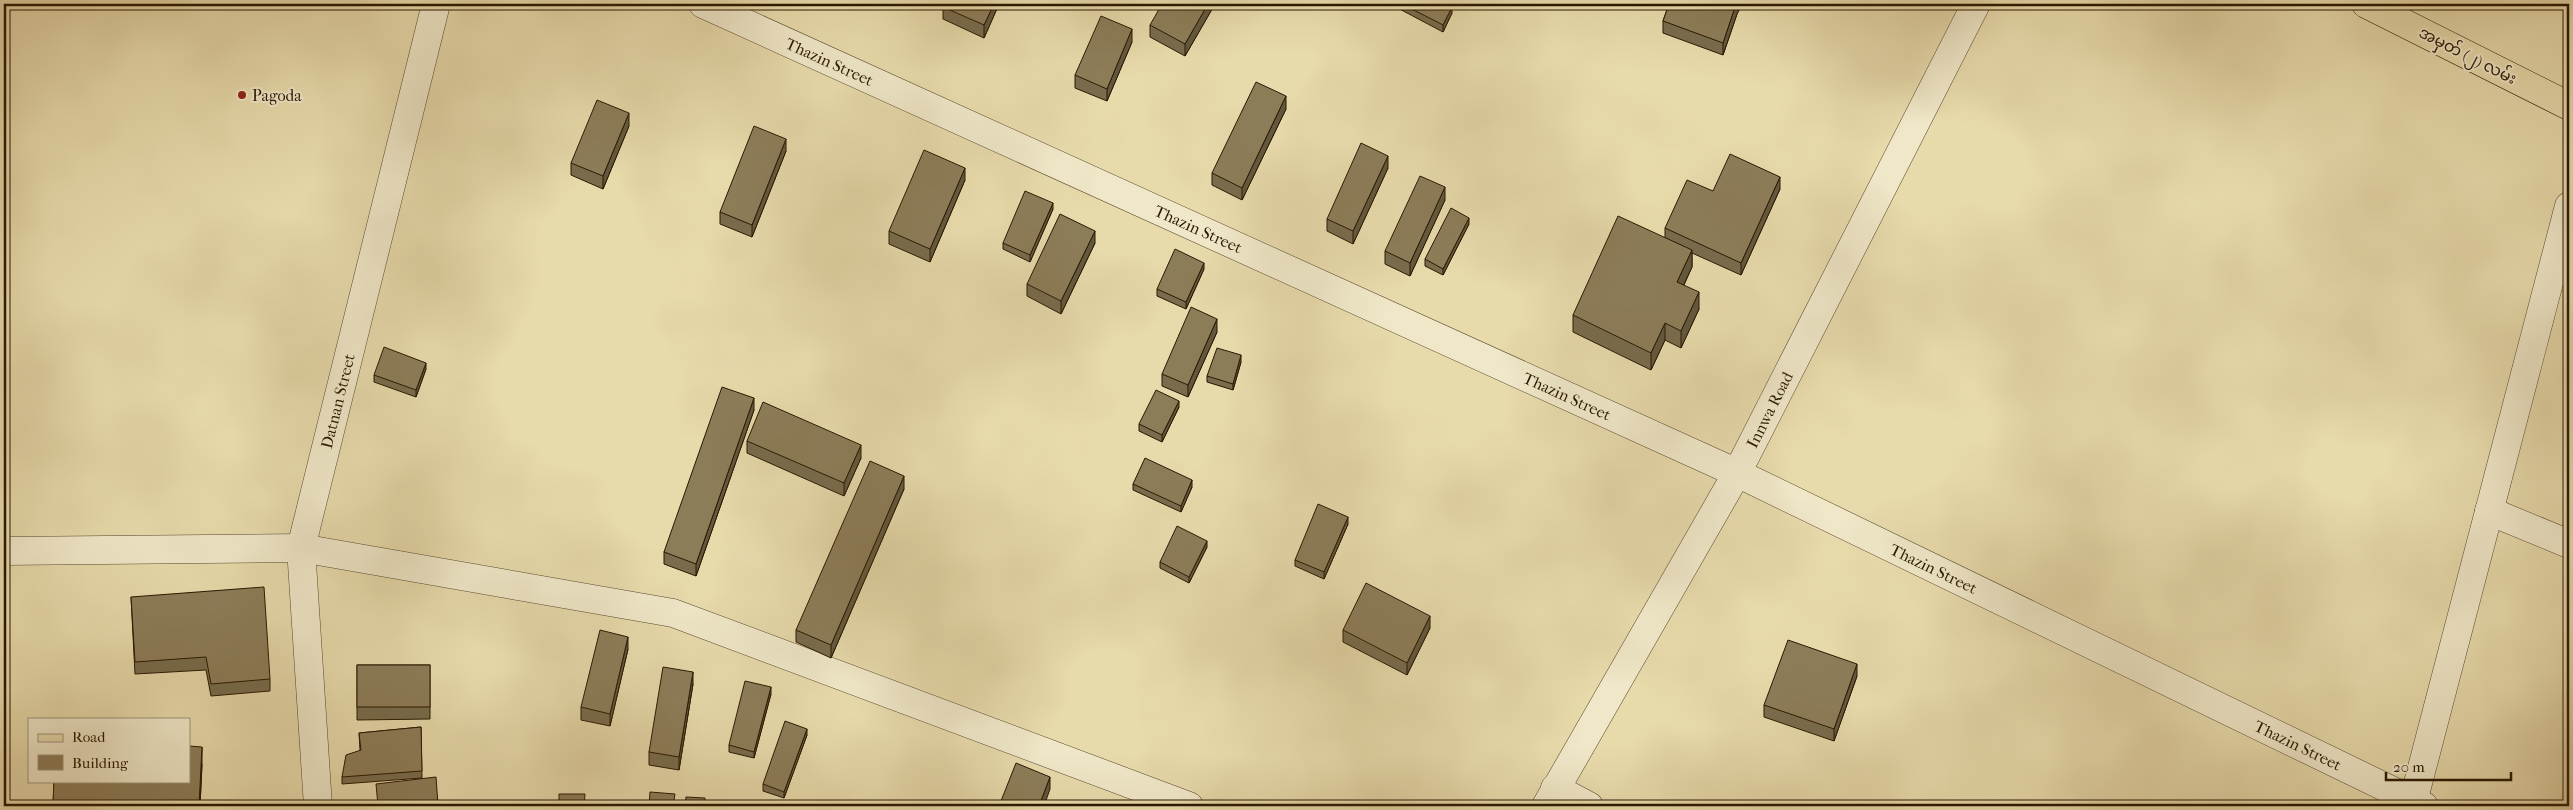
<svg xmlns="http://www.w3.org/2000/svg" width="2573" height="810" font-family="'IM FELL French Canon','Noto Sans Myanmar',serif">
	<rect width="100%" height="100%" fill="#e7daab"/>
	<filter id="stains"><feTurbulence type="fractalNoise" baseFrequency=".004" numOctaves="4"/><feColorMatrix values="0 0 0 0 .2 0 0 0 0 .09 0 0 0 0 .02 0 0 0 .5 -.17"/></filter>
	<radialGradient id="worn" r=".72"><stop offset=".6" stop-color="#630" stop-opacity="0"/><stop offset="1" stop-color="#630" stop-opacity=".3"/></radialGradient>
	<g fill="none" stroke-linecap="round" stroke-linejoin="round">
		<g stroke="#59482c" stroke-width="29">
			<g id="street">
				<path id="s1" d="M703,4L1737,473L2424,806"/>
				<polyline points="2489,511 2569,544"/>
				<polyline points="4,551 301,548 673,613 1189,806"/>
				<polyline points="1555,788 1589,806"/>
				<path id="s2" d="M318,806L301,548L436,4"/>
				<path id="s3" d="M1546,806L1737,473L1976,4"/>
				<polyline points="2412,806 2569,206"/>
			</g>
		</g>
		<g stroke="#2a1801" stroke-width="29">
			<polyline id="primary" points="2366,4 2569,106"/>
		</g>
		<use href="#street" stroke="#efe7c8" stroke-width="28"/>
		<use href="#primary" stroke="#e7daab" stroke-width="28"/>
	</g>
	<g fill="#786c4d" stroke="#2a1801">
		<polygon points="999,4 984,38 943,19 943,7"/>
		<polygon points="1215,4 1185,56 1150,37 1150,25"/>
		<polygon points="1392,4 1446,4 1452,13 1443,32 1392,5"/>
		<polygon points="1456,4 1469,4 1467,9"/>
		<polygon points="1669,4 1742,4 1737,14 1723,55 1663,33 1663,21"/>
		<polygon points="1132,42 1107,101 1075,88 1075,75"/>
		<polygon points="1286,109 1242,200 1212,185 1212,173"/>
		<polygon points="629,126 603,189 571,175 571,163"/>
		<polygon points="786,151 752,237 720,224 720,212"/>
		<polygon points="1388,168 1353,244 1327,231 1327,219"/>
		<polygon points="965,180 930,262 889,244 889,231"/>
		<polygon points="1780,189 1741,275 1692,253 1692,267 1684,285 1699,309 1681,348 1665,340 1651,370 1573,332 1573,315 1665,238 1665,228 1713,191"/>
		<polygon points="1445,200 1410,276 1385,264 1385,251"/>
		<polygon points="1053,209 1030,262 1003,249 1003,243"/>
		<polygon points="1469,224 1443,275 1425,266 1425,259"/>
		<polygon points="1095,243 1061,314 1027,296 1027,284"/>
		<polygon points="1204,269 1186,309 1157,296 1157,289"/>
		<polygon points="1217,332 1188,397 1162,386 1162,374"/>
		<polygon points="1241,362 1233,390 1207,382 1207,376"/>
		<polygon points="426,369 416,397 374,382 374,375"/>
		<polygon points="1179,407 1162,442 1139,431 1139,424"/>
		<polygon points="754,410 696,576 664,564 664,552"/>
		<polygon points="747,441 861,458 844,496 747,453"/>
		<polygon points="1133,484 1192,487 1181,512 1133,490"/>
		<polygon points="904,489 831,658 796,642 796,630"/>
		<polygon points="1348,524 1324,579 1295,566 1295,560"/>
		<polygon points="1207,547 1189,583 1160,568 1160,562"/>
		<polygon points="131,597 270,679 270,691 211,696 206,670 135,674"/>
		<polygon points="1430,628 1407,675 1343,642 1343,630"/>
		<polygon points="628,649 610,726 581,720 581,707"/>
		<polygon points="357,665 430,665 430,719 357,720"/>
		<polygon points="1857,676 1834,741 1764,717 1764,705"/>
		<polygon points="693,684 679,770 649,765 649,752"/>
		<polygon points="771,694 754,758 729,752 729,745"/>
		<polygon points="421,727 422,778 342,784 342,777 360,750 359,733"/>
		<polygon points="807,735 784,798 763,791 763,784"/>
		<polygon points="202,764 200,806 53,806 54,781"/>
	</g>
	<g fill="#62583e" stroke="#2a1801">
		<polygon points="994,4 999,4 984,38 984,25"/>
		<polygon points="1208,4 1215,4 1185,56 1185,44"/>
		<polygon points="1736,4 1742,4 1737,14 1723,55 1723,43"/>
		<polygon points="1452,7 1452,13 1443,32 1443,25"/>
		<polygon points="1132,29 1132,42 1107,101 1107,89"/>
		<polygon points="1286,96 1286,109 1242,200 1242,188"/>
		<polygon points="629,113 629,126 603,189 603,176"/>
		<polygon points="786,139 786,151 752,237 752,225"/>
		<polygon points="1388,156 1388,168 1353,244 1353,231"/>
		<polygon points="965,168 965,180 930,262 930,249"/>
		<polygon points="1780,177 1780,189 1741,275 1741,263"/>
		<polygon points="1445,187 1445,200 1410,276 1410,263"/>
		<polygon points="1053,203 1053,209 1030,262 1030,255"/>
		<polygon points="1469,218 1469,224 1443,275 1443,269"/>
		<polygon points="1095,231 1095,243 1061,314 1061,301"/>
		<polygon points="1692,250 1692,267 1677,299 1677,282"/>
		<polygon points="1204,263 1204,269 1186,309 1186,302"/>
		<polygon points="1699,292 1699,309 1681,348 1681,331"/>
		<polygon points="1217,319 1217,332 1188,397 1188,385"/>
		<polygon points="1665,323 1665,340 1651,370 1651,353"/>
		<polygon points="1241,355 1241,362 1233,390 1233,384"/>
		<polygon points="426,363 426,369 416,397 416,390"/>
		<polygon points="754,398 754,410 696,576 696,564"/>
		<polygon points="1179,401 1179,407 1162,442 1162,435"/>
		<polygon points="861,445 861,458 844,496 844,483"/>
		<polygon points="904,476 904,489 831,658 831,645"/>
		<polygon points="1192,480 1192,487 1181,512 1181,506"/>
		<polygon points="1348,517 1348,524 1324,579 1324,572"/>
		<polygon points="1207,541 1207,547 1189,583 1189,577"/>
		<polygon points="1430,616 1430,628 1407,675 1407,663"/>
		<polygon points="628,637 628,649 610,726 610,714"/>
		<polygon points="1857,664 1857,676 1834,741 1834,729"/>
		<polygon points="693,672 693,684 679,770 679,757"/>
		<polygon points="771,687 771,694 754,758 754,752"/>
		<polygon points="807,729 807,735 784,798 784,792"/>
		<polygon points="202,747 202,764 200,806 199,806"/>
		<polygon points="1050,777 1050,789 1044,806 1039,806"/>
	</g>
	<g fill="#8c7d59" stroke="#2a1801">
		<polygon points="944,4 994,4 984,25 943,7"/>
		<polygon points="1162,4 1208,4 1185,44 1150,25"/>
		<polygon points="1402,4 1446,4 1452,7 1443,25"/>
		<polygon points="1669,4 1736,4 1723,43 1663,21"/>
		<polygon points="1101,16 1132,29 1107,89 1075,75"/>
		<polygon points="1256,82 1286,96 1242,188 1212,173"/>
		<polygon points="597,100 629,113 603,176 571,163"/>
		<polygon points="754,126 786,139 752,225 720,212"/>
		<polygon points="1361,143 1388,156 1353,231 1327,219"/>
		<polygon points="924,150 965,168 930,249 889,231"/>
		<polygon points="1730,154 1780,177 1741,263 1665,228 1687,180 1713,191"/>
		<polygon points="1420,176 1445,187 1410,263 1385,251"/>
		<polygon points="1025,191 1053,203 1030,255 1003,243"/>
		<polygon points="1451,208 1469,218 1443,269 1425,259"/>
		<polygon points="1060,214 1095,231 1061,301 1027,284"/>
		<polygon points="1618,216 1692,250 1677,282 1699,292 1681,331 1665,323 1651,353 1573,315"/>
		<polygon points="1175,249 1204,263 1186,302 1157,289"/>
		<polygon points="1191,307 1217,319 1188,385 1162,374"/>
		<polygon points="384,347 426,363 416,390 374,375"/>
		<polygon points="1217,348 1241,355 1233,384 1207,376"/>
		<polygon points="722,387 754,398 696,564 664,552"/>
		<polygon points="1156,390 1179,401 1162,435 1139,424"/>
		<polygon points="763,402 861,445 844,483 747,441"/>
		<polygon points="1145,458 1192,480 1181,506 1133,484"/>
		<polygon points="870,461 904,476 831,645 796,630"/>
		<polygon points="1318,504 1348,517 1324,572 1295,560"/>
		<polygon points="1177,526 1207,541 1189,577 1160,562"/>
		<polygon points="1366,583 1430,616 1407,663 1343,630"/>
		<polygon points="264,587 270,679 211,684 206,657 135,662 131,597"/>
		<polygon points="600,630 628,637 610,714 581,707"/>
		<polygon points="1788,640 1857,664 1834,729 1764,705"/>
		<rect x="357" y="665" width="73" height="42"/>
		<polygon points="663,667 693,672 679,757 649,752"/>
		<polygon points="745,681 771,687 754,752 729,745"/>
		<polygon points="785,721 807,729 784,792 763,784"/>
		<polygon points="421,727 422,771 342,777 346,755 361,750 359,733"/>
		<polygon points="189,746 202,747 199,806 128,806 53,802 54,781 189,781"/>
		<polygon points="1016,763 1050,777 1039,806 999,806"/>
		<polygon points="436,777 438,805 428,806 378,806 376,784"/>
		<polygon points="650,792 675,794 673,806 649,806"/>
		<polygon points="559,794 585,794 584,806 559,806"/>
		<polygon points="686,797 705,798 705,806 685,806"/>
	</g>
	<circle fill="#8f2418" stroke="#efe7c8" stroke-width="2" cx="242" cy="95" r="5"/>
	<g text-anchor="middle" stroke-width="4" stroke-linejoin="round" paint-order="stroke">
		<g font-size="16" fill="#2a1801" stroke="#efe7c8">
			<text transform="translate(2468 55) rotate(27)" y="6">အမှတ် (၂) လမ်း</text>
			<text dy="6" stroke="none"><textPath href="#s1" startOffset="139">Thazin Street</textPath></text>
			<text dy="6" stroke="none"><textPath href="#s1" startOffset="544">Thazin Street</textPath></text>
			<text dy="6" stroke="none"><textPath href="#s1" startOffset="949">Thazin Street</textPath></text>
			<text dy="6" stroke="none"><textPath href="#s2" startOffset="410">Datnan Street</textPath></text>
			<text dy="6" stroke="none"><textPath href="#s3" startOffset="455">Innwa Road</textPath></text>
			<text dy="6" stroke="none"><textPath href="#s1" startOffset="1354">Thazin Street</textPath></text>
			<text dy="6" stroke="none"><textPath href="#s1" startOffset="1759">Thazin Street</textPath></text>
		</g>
		<g font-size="16" fill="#2a1801" stroke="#efe7c8" text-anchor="start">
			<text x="252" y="101">Pagoda</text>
		</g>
	</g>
	<rect width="2573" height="810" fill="none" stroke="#e7daab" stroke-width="20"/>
	<rect x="5" y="5" width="2563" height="800" fill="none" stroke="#2a1801" stroke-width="2.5"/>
	<rect x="10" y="10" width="2553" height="790" fill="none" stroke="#2a1801"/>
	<rect x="28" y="718" width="162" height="65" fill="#efe7c8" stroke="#a09478"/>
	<rect x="38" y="734" width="25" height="8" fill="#e7daab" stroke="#a09478"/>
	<text x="72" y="742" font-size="15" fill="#2a1801">Road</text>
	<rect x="38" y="755" width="25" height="15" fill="#8c7d59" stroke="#a09478"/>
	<text x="72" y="768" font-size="15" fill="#2a1801">Building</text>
	<path d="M2386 772v8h125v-8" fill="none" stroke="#2a1801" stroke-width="2.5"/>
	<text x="2393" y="772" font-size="15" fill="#2a1801" stroke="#efe7c8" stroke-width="4" paint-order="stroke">20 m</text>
	<rect width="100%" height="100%" filter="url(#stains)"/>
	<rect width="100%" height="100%" fill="url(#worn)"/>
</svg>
